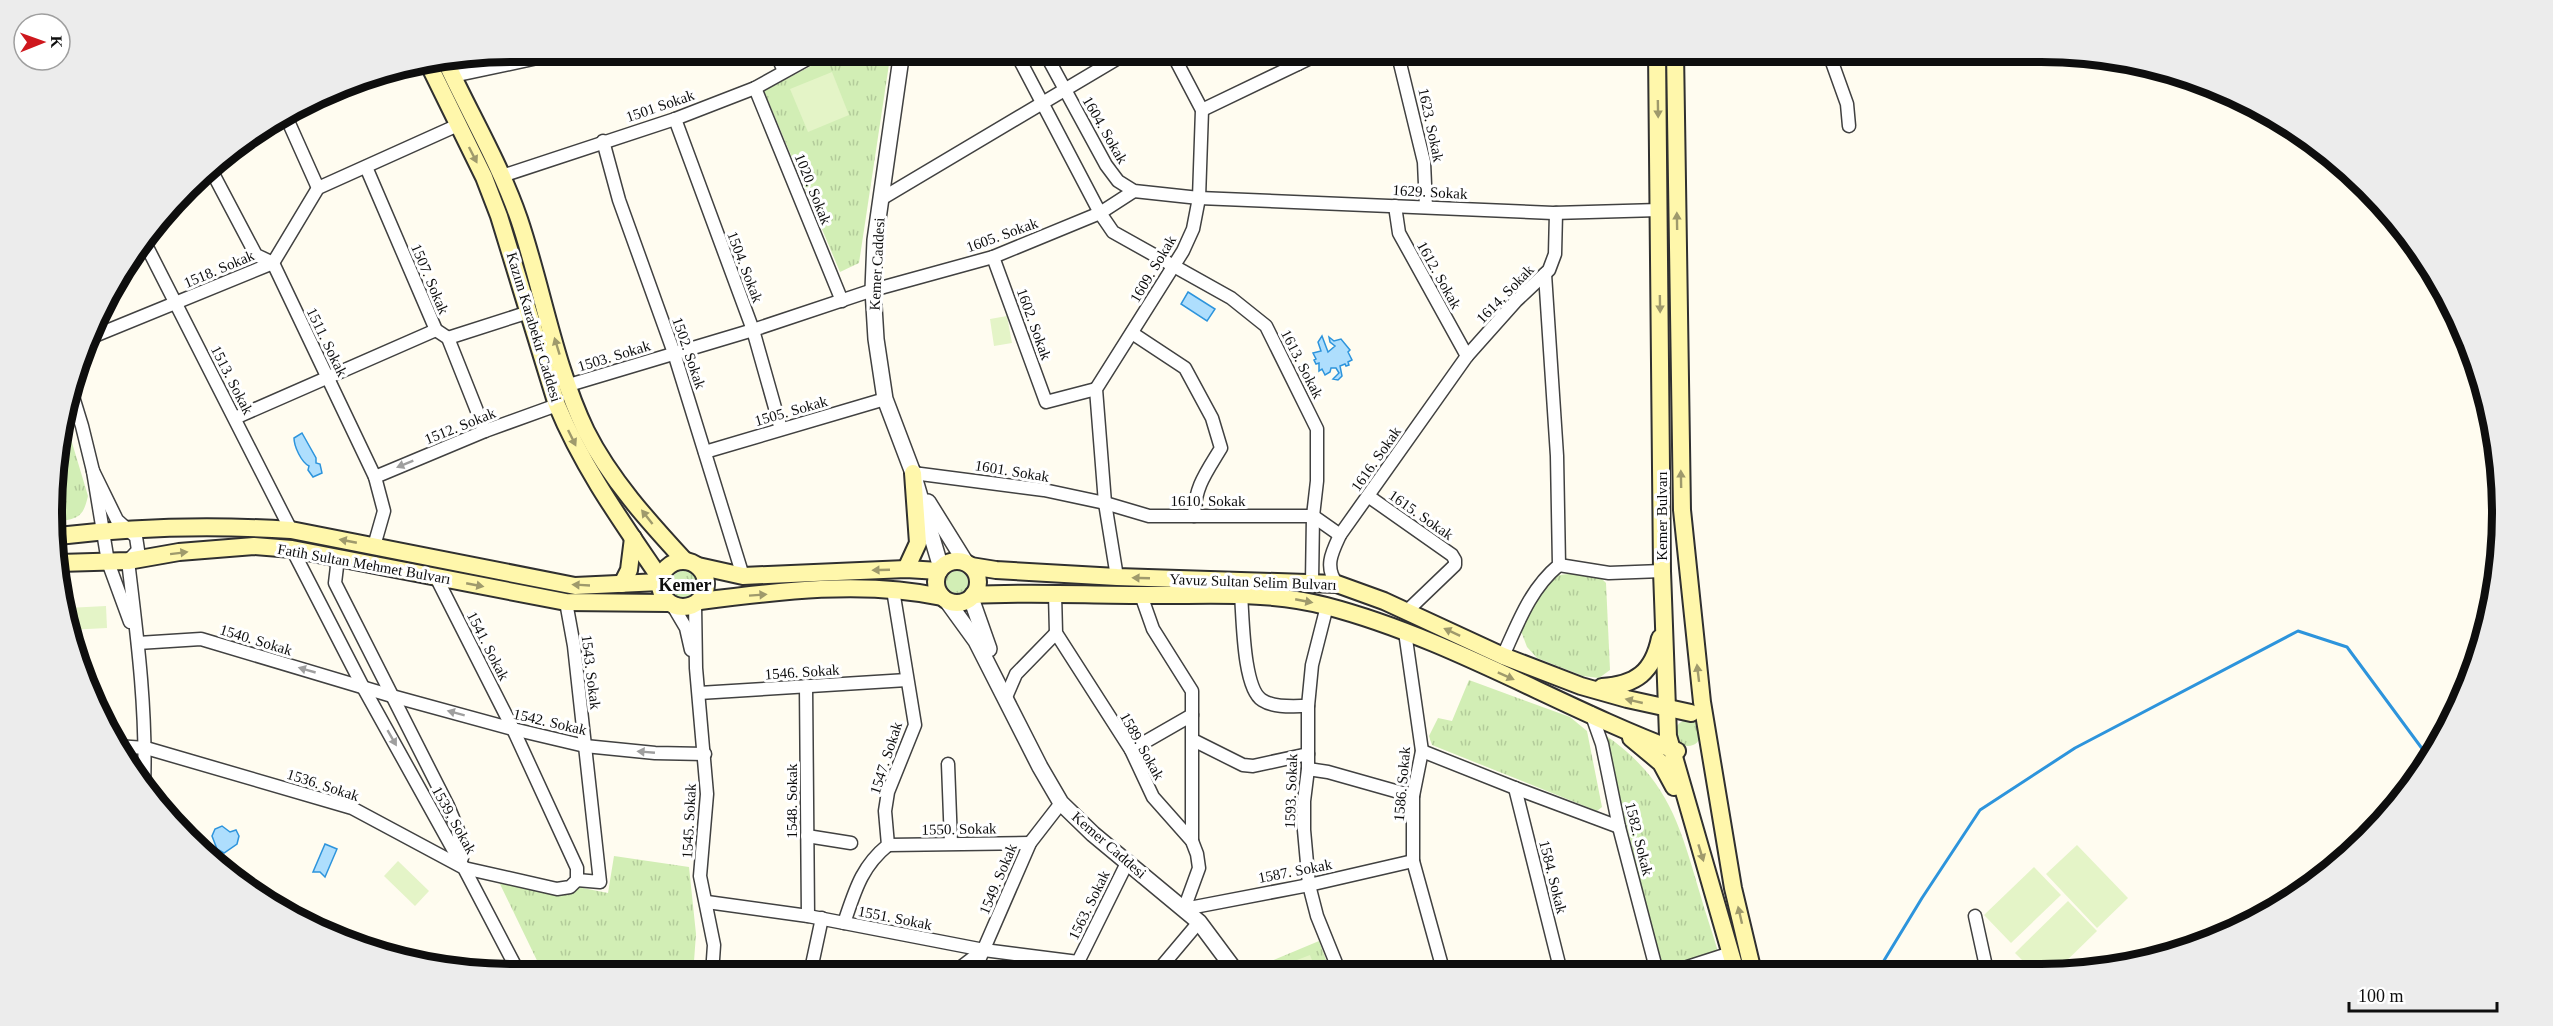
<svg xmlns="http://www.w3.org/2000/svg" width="2553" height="1026" font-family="'Times New Roman',serif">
	<defs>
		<pattern id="grass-tufts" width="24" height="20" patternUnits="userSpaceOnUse" patternTransform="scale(1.5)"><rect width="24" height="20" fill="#d2eeb5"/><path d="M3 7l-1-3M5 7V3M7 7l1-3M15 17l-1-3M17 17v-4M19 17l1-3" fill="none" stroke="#b3cb9a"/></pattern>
	</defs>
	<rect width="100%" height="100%" fill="#fffcf0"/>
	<g fill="url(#grass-tufts)">
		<polygon points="839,51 891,51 859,263 840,272 764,91"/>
		<path d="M64,416L88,496C83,518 78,518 57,522L55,452Z"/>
		<circle cx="684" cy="585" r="14"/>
		<circle cx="957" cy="582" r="11"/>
		<polygon points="1575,573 1600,577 1606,583 1610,670 1599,678 1583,676 1537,658 1527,647 1521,631 1532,601 1553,576"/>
		<polygon points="1469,680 1570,717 1587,731 1602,807 1597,811 1432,745 1429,736 1438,718 1452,721"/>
		<circle cx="1688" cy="733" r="13"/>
		<path d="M1605,735C1669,779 1680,826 1701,897C1708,922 1718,947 1723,972H1662Z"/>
		<polygon points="614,856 689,867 696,934 693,975 544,975 499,882 522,876 608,893"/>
		<polygon points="1319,941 1331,973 1247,971"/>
	</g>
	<g fill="#e4f4c7">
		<polygon points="832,72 849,115 808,132 790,89"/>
		<polygon points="1007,316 1012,343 994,346 990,319"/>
		<polygon points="106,606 107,628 68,630 67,608"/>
		<polygon points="2077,845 2128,898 2097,928 2046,874"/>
		<polygon points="398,861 429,891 415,906 384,876"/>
		<polygon points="2034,867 2061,895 2011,943 1984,915"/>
		<polygon points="2068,901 2097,931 2056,971 2033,971 2015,953"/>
		<polygon points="1310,955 1317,973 1273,973 1271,970"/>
	</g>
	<g fill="#aedefd" stroke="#2d94dc" stroke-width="1.5">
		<polygon points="1188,292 1215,309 1207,321 1181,304"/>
		<polygon points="1322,336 1328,352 1335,346 1330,342 1329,337 1334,341 1341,339 1350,350 1348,352 1352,360 1348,362 1349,365 1346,366 1345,364 1340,366 1342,376 1338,380 1333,379 1339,373 1336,368 1331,368 1330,372 1325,375 1322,369 1319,371 1319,363 1316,364 1314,360 1316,359 1313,353 1321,351 1318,342"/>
		<path d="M302,433L316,458V463L320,464L322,473L313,477L308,470L309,466C301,462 294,446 294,438Z"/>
		<polygon points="222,826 230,832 236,830 239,836 237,844 224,853 217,849 212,836 215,829"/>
		<polygon points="325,844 337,849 325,877 320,872 313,872"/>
	</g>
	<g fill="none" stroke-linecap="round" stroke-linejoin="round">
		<polyline stroke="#2d94dc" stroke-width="3" points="1877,972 1922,898 1980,810 2075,748 2298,631 2347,647 2429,758"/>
		<g stroke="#414141" stroke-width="15">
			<g id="minor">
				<polyline points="775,51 784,71"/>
				<polyline points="1015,51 1100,213 1113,232 1231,298 1266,326 1317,429 1317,481 1313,516 1312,582"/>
				<polyline points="1044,51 1106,165 1118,181 1134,191 1199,198 1553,213 1659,210"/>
				<polyline points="1291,51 1298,64"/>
				<polyline points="1397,51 1424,162 1426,207"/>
				<polyline points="1828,51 1847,104 1849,126"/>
				<polyline points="453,76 570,51"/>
				<polyline points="755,88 842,301"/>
				<polyline points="1202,110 1325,51"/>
				<polyline points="284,112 318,188"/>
				<polyline points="675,119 753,330 781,429"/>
				<polyline points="603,141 619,200 674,353 743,576"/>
				<polyline points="209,166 256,255 273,263 375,477 384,511 374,546"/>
				<polyline points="366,167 436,330 448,338 485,431"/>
				<polyline points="502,176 675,119 755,88 822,51"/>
				<polyline points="881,199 1130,51"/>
				<polyline points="1395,206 1399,233 1467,356"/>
				<polyline points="145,243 291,530"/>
				<polyline points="993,257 1046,402 1096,389"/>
				<path d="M1132,333L1185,368L1212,418L1221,448C1206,473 1195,486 1194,516"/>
				<polyline points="448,338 529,312"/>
				<polyline points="87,339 273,263 318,188 458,125"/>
				<polyline points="569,385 753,330 873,290 993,257 1100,213 1134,191"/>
				<polyline points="70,387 82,426 93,471 108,562 130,622"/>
				<polyline points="235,418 436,330"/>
				<polyline points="705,452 885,399"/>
				<path d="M93,471L117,520L136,537L138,550L128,561C137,635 147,711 144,786"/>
				<polyline points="913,473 1044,490 1105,503 1149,516 1313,516 1340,535"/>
				<polyline points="375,477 485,431 557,405"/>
				<polyline points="1368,496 1452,555 1455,560 1455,565 1407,611"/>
				<polyline points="292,549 363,687 463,867"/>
				<polyline points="338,558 335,583 448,806 458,830 462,858"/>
				<polyline points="1559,565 1609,573 1662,571"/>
				<polyline points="436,577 513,729 577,868 577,880 570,887 557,889 464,868"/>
				<polyline points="1117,577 1105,503 1096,389 1183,251 1193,229 1199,198 1202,110 1171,51"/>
				<path d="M1337,584C1324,567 1332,552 1340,535L1467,356L1516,301L1549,270L1555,254L1556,213"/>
				<polyline points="1055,594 1056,633 1131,750 1153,797 1192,841 1197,854 1199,868 1184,909"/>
				<polyline points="1141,595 1153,629 1192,691 1192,841"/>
				<path d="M1241,595C1243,618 1243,688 1262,700C1274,708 1294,706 1308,706"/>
				<polyline points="566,602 574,646 600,882 577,880"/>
				<polyline points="695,604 696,668 707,794 700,876 714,945 712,974"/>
				<polyline points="673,606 686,628 691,650"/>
				<polyline points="1327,606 1312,665 1308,706 1308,769 1304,801 1304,830 1309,885 1317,916 1340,973"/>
				<polyline points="1405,632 1422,751 1413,796 1413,861 1444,973"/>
				<polyline points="138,643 201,639 392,696 513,729 585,746 655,753 705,754"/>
				<path d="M1503,656C1518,623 1530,589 1559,565L1557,456L1545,274"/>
				<polyline points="806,686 808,916"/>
				<polyline points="699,693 907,680"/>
				<polyline points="1006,697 1016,674 1056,633"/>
				<polyline points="1591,713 1602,744 1619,827 1657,972"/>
				<polyline points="1193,740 1243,765 1253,766 1308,754"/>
				<polyline points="116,746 146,748 352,808 464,868 520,975"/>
				<polyline points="1131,750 1192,715"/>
				<polyline points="1422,751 1515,788 1619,827"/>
				<polyline points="948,764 951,843"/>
				<polyline points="1308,769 1328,772 1413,796"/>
				<polyline points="1515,788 1561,972"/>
				<polyline points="807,836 851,843"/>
				<polyline points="888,845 1030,843"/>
				<polyline points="707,902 808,916 984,950 1078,962"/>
				<polyline points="1184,909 1309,885 1413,861"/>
				<polyline points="1975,916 1987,971"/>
				<path d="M844,923C855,891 861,867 888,845L885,811L888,792L915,725L893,590"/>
				<polyline points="1078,962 1128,861"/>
				<polyline points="1672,972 1731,953"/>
				<polyline points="1156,973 1199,922"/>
				<polyline points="810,974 822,918"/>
				<polyline points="952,974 982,951"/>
				<polyline points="973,974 1030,843 1061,803"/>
			</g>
		</g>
		<g stroke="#414141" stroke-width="18">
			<g id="tertiary">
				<polyline points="902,51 875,240 873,290 876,339 885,399 913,473 941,568"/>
				<polyline points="928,502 966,563"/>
				<polyline points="971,598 989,649"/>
				<polyline points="947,601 976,641 1040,767 1061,803 1093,834 1199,922 1237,973"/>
			</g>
		</g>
		<g stroke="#303030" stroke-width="20">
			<g id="secondary">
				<polyline points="1657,51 1662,571 1668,736 1736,972"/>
				<polyline points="1675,51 1682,510 1702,702 1733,888 1753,972"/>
				<path d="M446,62C470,114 500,164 519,219C542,287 555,367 586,431C610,479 649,522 685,561"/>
				<path d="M429,65L484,177L499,216L557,405C583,468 622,522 660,578"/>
				<path d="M58,536C134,527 214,525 291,530L575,586L660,582"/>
				<circle cx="683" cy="584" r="23"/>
				<circle cx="957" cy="582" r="21"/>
				<polyline points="59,563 128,561 179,552 254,546 292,549 566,602 668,603"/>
				<polyline points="698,566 743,576 906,569 939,571"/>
				<polyline points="971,566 996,570 1117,577 1337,584 1384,601 1503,656 1581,686 1627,699 1691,713"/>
				<polyline points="906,569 918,543 913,473"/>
				<polyline points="622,584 629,570 633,538"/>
				<path d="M973,595C1029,592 1085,595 1141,595C1203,596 1266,590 1326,606C1449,638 1559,707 1677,751"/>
				<path d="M700,601C778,591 864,580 942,597"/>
				<path d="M1602,687C1636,685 1653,672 1660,638"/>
				<polyline points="1631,738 1661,763 1674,787"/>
			</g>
		</g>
		<use href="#minor" stroke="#fff" stroke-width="12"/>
		<use href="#tertiary" stroke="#fff" stroke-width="15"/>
		<use href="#secondary" stroke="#fff7ab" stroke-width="16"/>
	</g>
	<defs><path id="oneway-solid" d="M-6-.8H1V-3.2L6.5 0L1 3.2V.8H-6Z" transform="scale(1.5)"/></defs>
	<g fill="#9f9a6c">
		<use href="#oneway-solid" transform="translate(1658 109) rotate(89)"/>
		<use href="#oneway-solid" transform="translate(473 155) rotate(63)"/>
		<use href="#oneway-solid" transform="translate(1677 221) rotate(-91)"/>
		<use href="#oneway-solid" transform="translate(1660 304) rotate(89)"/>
		<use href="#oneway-solid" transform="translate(557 346) rotate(-107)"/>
		<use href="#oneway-solid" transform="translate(572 438) rotate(64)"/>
		<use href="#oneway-solid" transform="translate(1681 479) rotate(-91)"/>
		<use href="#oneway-solid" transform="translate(647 517) rotate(-128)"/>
		<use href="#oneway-solid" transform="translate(348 541) rotate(-169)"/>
		<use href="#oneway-solid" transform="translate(179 553) rotate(-7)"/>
		<use href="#oneway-solid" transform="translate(881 570) rotate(178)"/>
		<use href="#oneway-solid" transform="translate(1141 578) rotate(-178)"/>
		<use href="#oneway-solid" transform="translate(475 585) rotate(11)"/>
		<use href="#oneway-solid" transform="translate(581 585) rotate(-177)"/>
		<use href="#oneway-solid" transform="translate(758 595) rotate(-4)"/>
		<use href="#oneway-solid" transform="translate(1304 601) rotate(11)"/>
		<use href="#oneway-solid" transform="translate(1452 632) rotate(-155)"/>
		<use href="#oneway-solid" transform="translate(1698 673) rotate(-97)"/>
		<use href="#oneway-solid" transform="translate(1506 676) rotate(24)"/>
		<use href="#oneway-solid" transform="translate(1634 701) rotate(-167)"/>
		<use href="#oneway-solid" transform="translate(1701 853) rotate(73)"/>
		<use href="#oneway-solid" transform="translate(1740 915) rotate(-103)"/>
	</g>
	<g fill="#9f9f9f">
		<use href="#oneway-solid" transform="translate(405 464) rotate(158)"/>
		<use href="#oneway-solid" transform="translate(307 670) rotate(-164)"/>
		<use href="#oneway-solid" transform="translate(456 713) rotate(-165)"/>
		<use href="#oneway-solid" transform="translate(392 738) rotate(60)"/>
		<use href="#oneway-solid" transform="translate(646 752) rotate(-175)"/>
	</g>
	<g text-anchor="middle" stroke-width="6" stroke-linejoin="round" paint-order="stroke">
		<g font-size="15" fill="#0e0e0e" stroke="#fff">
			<text transform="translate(660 106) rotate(-19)" y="5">1501 Sokak</text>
			<text transform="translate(1431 125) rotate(78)" y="5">1623. Sokak</text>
			<text transform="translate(1105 130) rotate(60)" y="5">1604. Sokak</text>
			<text transform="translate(813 189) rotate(68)" y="5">1020. Sokak</text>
			<text transform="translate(1430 192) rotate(3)" y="5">1629. Sokak</text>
			<text transform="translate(1002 235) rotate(-20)" y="5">1605. Sokak</text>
			<text transform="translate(877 264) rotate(-87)" y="5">Kemer Caddesi</text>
			<text transform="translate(745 267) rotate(69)" y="5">1504. Sokak</text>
			<text transform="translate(219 269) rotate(-23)" y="5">1518. Sokak</text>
			<text transform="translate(1153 269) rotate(-59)" y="5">1609. Sokak</text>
			<text transform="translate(1439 275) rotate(61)" y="5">1612. Sokak</text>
			<text transform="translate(430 279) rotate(67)" y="5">1507. Sokak</text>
			<text transform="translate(1505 294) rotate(-46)" y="5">1614. Sokak</text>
			<text transform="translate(1034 324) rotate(70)" y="5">1602. Sokak</text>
			<text transform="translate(534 327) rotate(73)" y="5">Kazım Karabekir Caddesi</text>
			<text transform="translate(327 342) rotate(64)" y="5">1511. Sokak</text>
			<text transform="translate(689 353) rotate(71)" y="5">1502. Sokak</text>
			<text transform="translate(614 356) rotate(-17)" y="5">1503. Sokak</text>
			<text transform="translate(1302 364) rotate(63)" y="5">1613. Sokak</text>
			<text transform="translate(232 380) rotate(63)" y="5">1513. Sokak</text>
			<text transform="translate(791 411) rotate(-16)" y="5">1505. Sokak</text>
			<text transform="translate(460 426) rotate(-22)" y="5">1512. Sokak</text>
			<text transform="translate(1376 459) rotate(-55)" y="5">1616. Sokak</text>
			<text transform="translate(1012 471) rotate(9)" y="5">1601. Sokak</text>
			<text x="1208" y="506">1610. Sokak</text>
			<text transform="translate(1421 515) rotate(35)" y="5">1615. Sokak</text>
			<text transform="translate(1662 516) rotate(-90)" y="5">Kemer Bulvarı</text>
			<text transform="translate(364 564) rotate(10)" y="5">Fatih Sultan Mehmet Bulvarı</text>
			<text transform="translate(1253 582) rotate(2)" y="5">Yavuz Sultan Selim Bulvarı</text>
			<text transform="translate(256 640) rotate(17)" y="5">1540. Sokak</text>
			<text transform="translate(488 646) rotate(63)" y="5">1541. Sokak</text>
			<text transform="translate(591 672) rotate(83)" y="5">1543. Sokak</text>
			<text transform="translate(802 672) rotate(-4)" y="5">1546. Sokak</text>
			<text transform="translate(550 722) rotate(13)" y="5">1542. Sokak</text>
			<text transform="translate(1142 746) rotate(61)" y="5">1589. Sokak</text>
			<text transform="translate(886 758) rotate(-72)" y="5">1547. Sokak</text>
			<text transform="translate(1402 784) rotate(-85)" y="5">1586. Sokak</text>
			<text transform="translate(323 785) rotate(18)" y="5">1536. Sokak</text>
			<text transform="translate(1291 791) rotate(-88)" y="5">1593. Sokak</text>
			<text transform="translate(792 801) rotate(-90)" y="5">1548. Sokak</text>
			<text transform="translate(454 820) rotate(61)" y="5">1539. Sokak</text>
			<text transform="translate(689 821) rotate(-87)" y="5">1545. Sokak</text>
			<text transform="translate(959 829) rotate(-1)" y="5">1550. Sokak</text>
			<text transform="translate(1639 839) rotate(76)" y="5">1582. Sokak</text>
			<text transform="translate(1109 845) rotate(41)" y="5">Kemer Caddesi</text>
			<text transform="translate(1295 871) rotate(-11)" y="5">1587. Sokak</text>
			<text transform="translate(1553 877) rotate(76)" y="5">1584. Sokak</text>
			<text transform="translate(998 879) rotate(-67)" y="5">1549. Sokak</text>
			<text transform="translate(1089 905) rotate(-64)" y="5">1563. Sokak</text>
			<text transform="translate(895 918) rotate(11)" y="5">1551. Sokak</text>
		</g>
		<g font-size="18" font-weight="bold" fill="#0e0e0e" stroke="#fff">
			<text x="685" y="591">Kemer</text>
		</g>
	</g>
	<path d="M0 0H2553V1026H0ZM513 62H2041A451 451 0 0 1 2492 513V513A451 451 0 0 1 2041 964H513A451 451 0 0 1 62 513V513A451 451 0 0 1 513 62Z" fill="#ececec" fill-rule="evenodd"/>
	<path fill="none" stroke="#0e0e0e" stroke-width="8" d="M513 62H2041A451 451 0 0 1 2492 513V513A451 451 0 0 1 2041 964H513A451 451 0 0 1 62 513V513A451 451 0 0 1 513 62Z"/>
	<g transform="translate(42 42) rotate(89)"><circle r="28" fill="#ffffff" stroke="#9f9f9f" stroke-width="1.5"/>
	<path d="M0-4.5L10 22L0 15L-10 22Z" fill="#ce171d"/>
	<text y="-9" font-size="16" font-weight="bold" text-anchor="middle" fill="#0e0e0e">K</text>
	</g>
	<path d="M2349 1002v9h148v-9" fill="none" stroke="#0e0e0e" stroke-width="3"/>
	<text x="2358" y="1002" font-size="18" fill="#0e0e0e" stroke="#ffffff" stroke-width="4.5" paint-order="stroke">100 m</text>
</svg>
